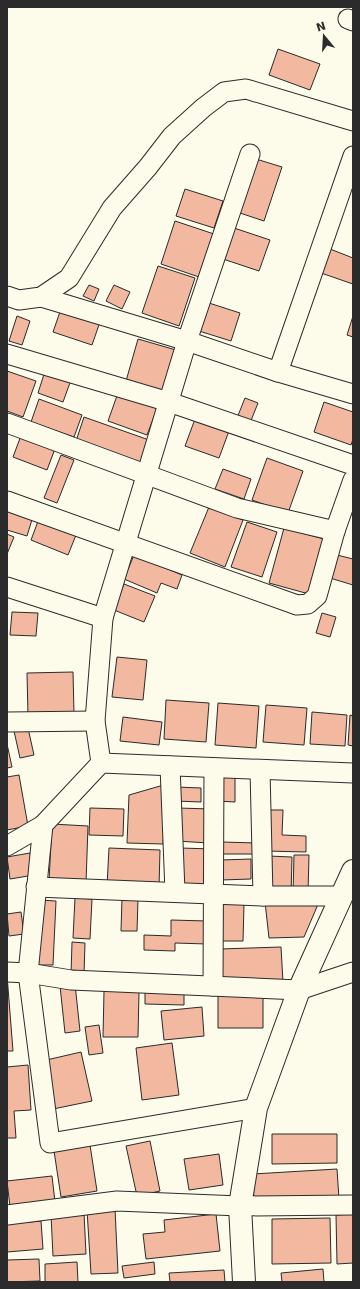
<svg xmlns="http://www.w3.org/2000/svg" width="360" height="1289" font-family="'DejaVu Sans',sans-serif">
	<rect width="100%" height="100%" fill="#fdfbea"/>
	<g fill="#f2b8a0" stroke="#2b2b2b">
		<polygon points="278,49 320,64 310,90 269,75"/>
		<polygon points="256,159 282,167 264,221 237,212"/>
		<polygon points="185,189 223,201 214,228 176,216"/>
		<polygon points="175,221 214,234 199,277 161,264"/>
		<polygon points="234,228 270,240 259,271 223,259"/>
		<polygon points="330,249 353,258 353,284 321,273"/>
		<polygon points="158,266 195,278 179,326 142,313"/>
		<polygon points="89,285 99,289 94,301 83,296"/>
		<polygon points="114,285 130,292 122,309 106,301"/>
		<polygon points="209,303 240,313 231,341 199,331"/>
		<polygon points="62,306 101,319 92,345 53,332"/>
		<polygon points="17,316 30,321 22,345 9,341"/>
		<polygon points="353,316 353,337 347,335"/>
		<polygon points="138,339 176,350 164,392 126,381"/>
		<polygon points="7,371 36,381 23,417 7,411"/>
		<polygon points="45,371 71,380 63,402 38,393"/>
		<polygon points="118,393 158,406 147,435 108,421"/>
		<polygon points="245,398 258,403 250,423 237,418"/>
		<polygon points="39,399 82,415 74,437 31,422"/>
		<polygon points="324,402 353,412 353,439 351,445 314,432"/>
		<polygon points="84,417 149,440 141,464 76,441"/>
		<polygon points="195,419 229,431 219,458 185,446"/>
		<polygon points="22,433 56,446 47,470 13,457"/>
		<polygon points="61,455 74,460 57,503 44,498"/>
		<polygon points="267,458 303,471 288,513 252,500"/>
		<polygon points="223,469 251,479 244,499 215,489"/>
		<polygon points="7,504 34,513 27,536 7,530"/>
		<polygon points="209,507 243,520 225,567 190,553"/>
		<polygon points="40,516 78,530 68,555 31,540"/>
		<polygon points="247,522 277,532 262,577 231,567"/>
		<polygon points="284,528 324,539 309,594 269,583"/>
		<polygon points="7,534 14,537 7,554"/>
		<polygon points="134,555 182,575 177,589 161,583 157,593 124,579"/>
		<polygon points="337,555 353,559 353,585 330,578"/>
		<polygon points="124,584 155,596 144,622 114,610"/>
		<polygon points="12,612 38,613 36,636 10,635"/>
		<polygon points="322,613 336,617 330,637 316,633"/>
		<polygon points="117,657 147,660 143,700 112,697"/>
		<polygon points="73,672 74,714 28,716 27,673"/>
		<polygon points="166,700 209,703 206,742 164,739"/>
		<polygon points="218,703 259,706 256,748 215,745"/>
		<polygon points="266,705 307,708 304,745 263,742"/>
		<polygon points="312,712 347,715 345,746 310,744"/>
		<polygon points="350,715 353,716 353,746 348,745"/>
		<polygon points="123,717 162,722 159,745 120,741"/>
		<polygon points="28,728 34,755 20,758 14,731"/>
		<polygon points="7,744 12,767 7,768"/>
		<polygon points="216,774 235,774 235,802 216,801"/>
		<polygon points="19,775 28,826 7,830 7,777"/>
		<polygon points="167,784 163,844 127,843 129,795"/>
		<polygon points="176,787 201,788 201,802 175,801"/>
		<polygon points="90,808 124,809 123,836 89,835"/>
		<polygon points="178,808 211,809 209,843 176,841"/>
		<polygon points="267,810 283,810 282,835 306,836 306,852 266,851"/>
		<polygon points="52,824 88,826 86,883 49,881"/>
		<polygon points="222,842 257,843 257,854 222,854"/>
		<polygon points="109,848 160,850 159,888 107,886"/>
		<polygon points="180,848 213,849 211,888 178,887"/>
		<polygon points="30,853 34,875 10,879 7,857"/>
		<polygon points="294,855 309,855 308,893 293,893"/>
		<polygon points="268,856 292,857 291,894 267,893"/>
		<polygon points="251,859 251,879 221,880 221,860"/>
		<polygon points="75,898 92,899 90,939 73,938"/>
		<polygon points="122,898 138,899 137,931 121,931"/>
		<polygon points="39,900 56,901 53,965 36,965"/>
		<polygon points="265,902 319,902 304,937 269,938"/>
		<polygon points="220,904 244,904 243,941 219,941"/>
		<polygon points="21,912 24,934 9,936 7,914"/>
		<polygon points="171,920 207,921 207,944 175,943 175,951 144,950 144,935 171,936"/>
		<polygon points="72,942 85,943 84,974 71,974"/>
		<polygon points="281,947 283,982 221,984 220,949"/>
		<polygon points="7,975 13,1051 7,1051"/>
		<polygon points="75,984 80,1031 65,1033 60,986"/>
		<polygon points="145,987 184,987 184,1005 145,1004"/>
		<polygon points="104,991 139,992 138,1037 103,1037"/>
		<polygon points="263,992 263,1028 218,1028 218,993"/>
		<polygon points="202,1007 204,1036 164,1040 161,1011"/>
		<polygon points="99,1025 103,1053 89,1055 85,1027"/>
		<polygon points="172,1043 179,1095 142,1100 136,1048"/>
		<polygon points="81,1052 92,1101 53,1109 42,1061"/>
		<polygon points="28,1065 31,1110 14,1111 16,1138 7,1138 7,1067"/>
		<polygon points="272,1134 337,1134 337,1163 272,1164"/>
		<polygon points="150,1141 160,1191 137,1196 126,1146"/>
		<polygon points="90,1145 97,1191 61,1197 54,1151"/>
		<polygon points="219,1154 223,1185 189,1190 184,1159"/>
		<polygon points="337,1169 339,1199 254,1204 253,1174"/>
		<polygon points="52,1176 55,1202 10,1207 7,1181"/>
		<polygon points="115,1209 118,1273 91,1274 87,1210"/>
		<polygon points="84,1213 86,1254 53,1256 51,1215"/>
		<polygon points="216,1214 220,1251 146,1259 143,1234 165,1232 164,1220"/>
		<polygon points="353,1214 353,1263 337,1264 336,1215"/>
		<polygon points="330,1218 331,1263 272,1264 272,1219"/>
		<polygon points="41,1221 43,1249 7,1252 7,1224"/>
		<polygon points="39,1259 40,1281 7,1282 7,1260"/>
		<polygon points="77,1262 78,1282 45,1282 45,1264"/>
		<polygon points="154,1262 155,1274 124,1278 122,1266"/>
		<polygon points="323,1269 324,1282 282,1282 281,1273"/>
		<polygon points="224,1270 225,1282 170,1282 169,1273"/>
	</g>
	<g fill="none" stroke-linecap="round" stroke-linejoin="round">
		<g stroke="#2b2b2b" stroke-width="21">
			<g id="minor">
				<polyline points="348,19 353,21"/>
				<polyline points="7,296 19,300 41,297 69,278 112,208 148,167 172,136 203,108 224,92 246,89 353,121"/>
				<polyline points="41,297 187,341 278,372 353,394"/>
				<polyline points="7,354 169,402 353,465"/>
				<polyline points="278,372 353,156"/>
				<polyline points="7,423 237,508 335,531"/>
				<polyline points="7,501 297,605 308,604 317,596 335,531 353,480"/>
				<polyline points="7,587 103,618"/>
				<polyline points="7,722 95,721"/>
				<polyline points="101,763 95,721 103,618 187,341 250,154"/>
				<polyline points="170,766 175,892"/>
				<polyline points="260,770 263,896"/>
				<polyline points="43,825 28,973 50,1143 256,1108"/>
				<polyline points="7,846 43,825 101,763 353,773"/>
				<polyline points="36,887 263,896 342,896"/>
				<polyline points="7,972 28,973 71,980 299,990 353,972"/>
				<polyline points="213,986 214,768"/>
				<polyline points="7,1215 117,1201 240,1206 353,1205"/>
			</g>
		</g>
		<g stroke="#2b2b2b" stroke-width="24">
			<polyline id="tertiary" points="244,1282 240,1206 256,1108 299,990 353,871"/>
		</g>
		<use href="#minor" stroke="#fdfbea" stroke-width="19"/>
		<use href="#tertiary" stroke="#fdfbea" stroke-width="22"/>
	</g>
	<rect width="360" height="1289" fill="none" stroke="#2b2b2b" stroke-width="16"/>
	<g transform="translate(324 36) rotate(342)" stroke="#fdfbea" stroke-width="3" paint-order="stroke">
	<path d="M0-3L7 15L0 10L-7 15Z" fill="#2b2b2b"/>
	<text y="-6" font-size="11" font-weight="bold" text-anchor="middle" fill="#2b2b2b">N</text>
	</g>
</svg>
